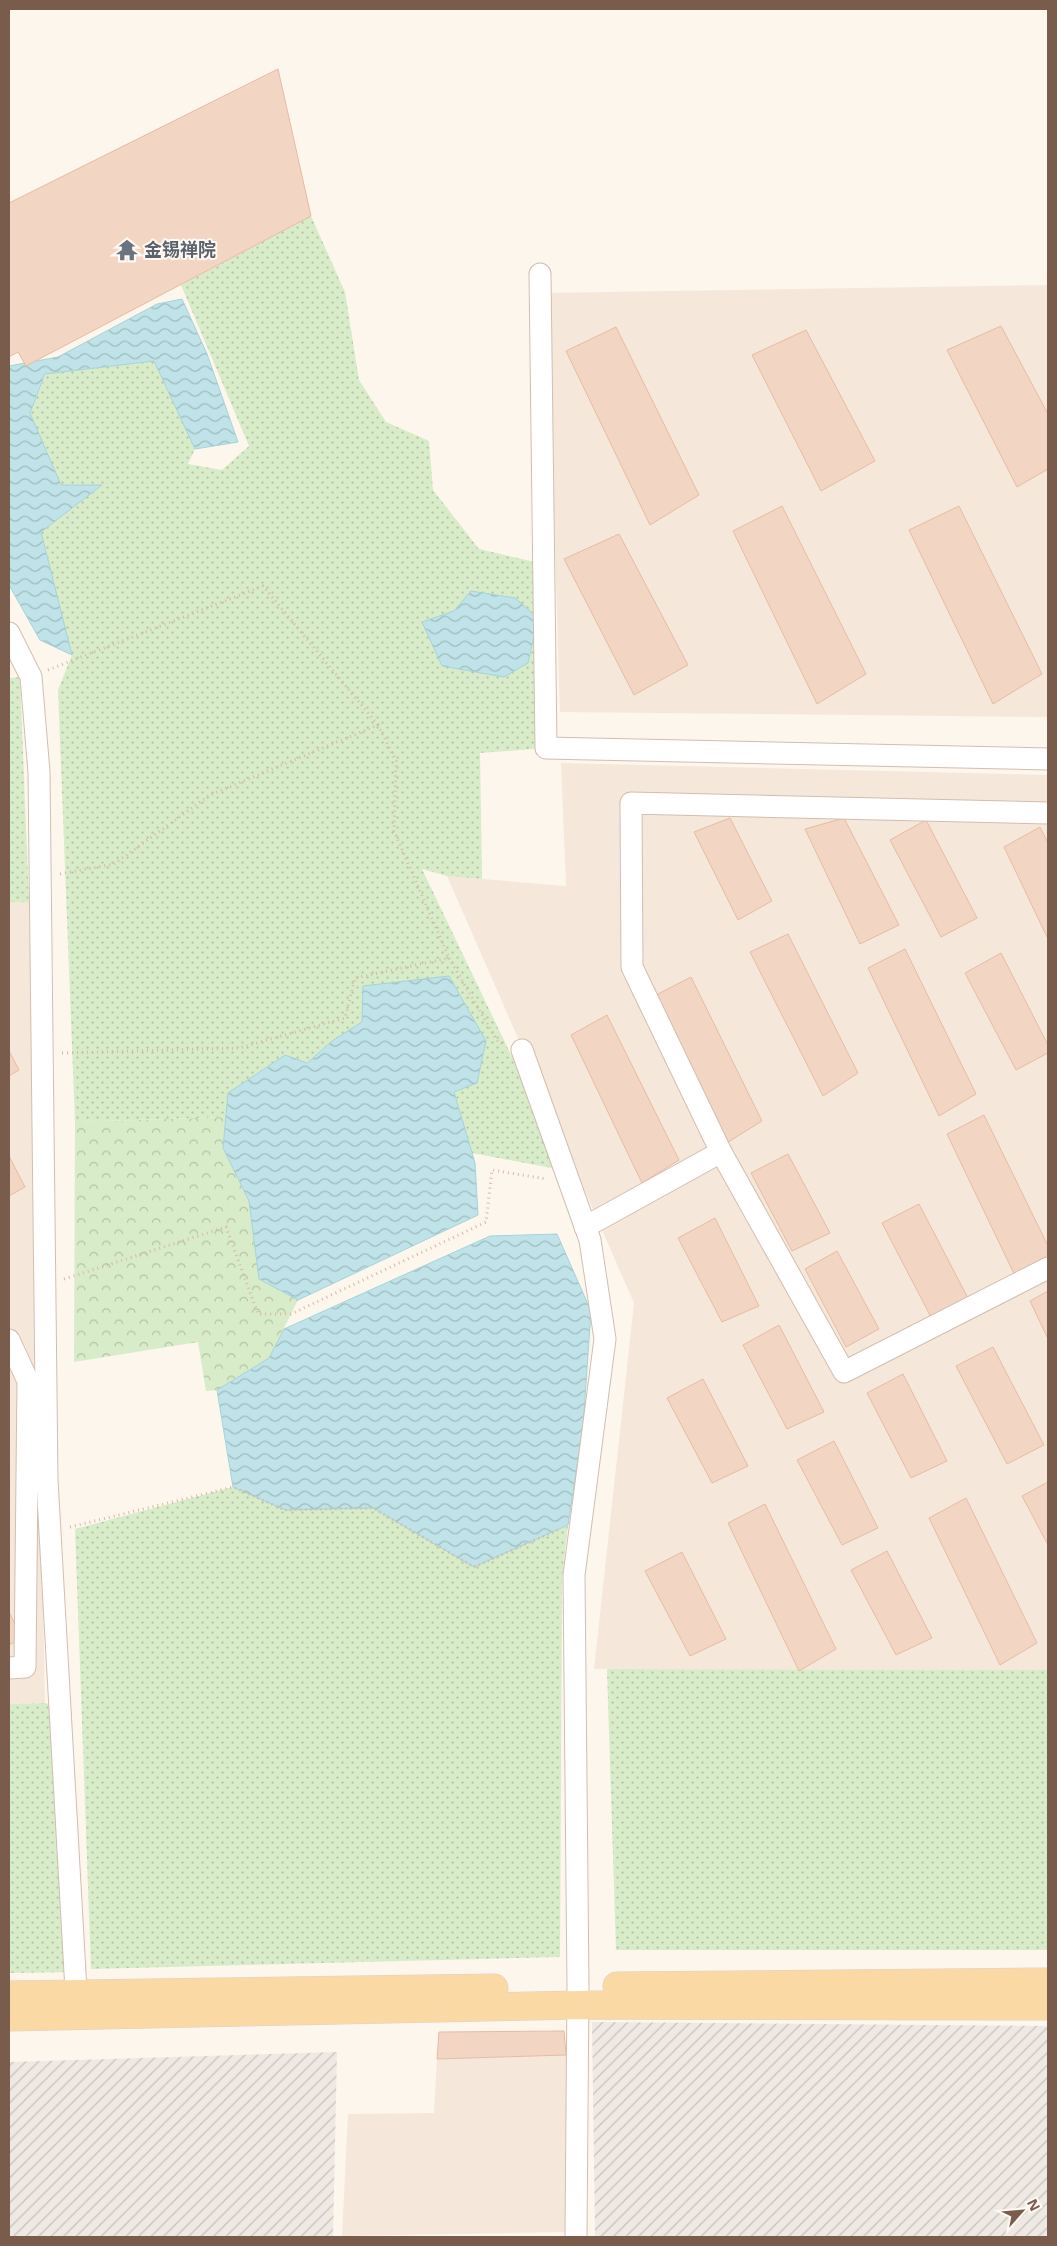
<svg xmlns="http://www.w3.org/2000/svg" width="1057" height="2246" font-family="'Open Sans','Noto Sans SC',sans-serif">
	<defs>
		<pattern id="industrial-furrows" width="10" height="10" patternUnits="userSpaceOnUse" patternTransform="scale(1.25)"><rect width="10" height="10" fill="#efe9e4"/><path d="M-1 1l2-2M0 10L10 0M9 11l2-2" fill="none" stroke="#c7c0bb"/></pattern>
		<pattern id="forest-crowns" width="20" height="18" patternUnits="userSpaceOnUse" patternTransform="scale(1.25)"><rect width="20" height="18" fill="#d8ecc9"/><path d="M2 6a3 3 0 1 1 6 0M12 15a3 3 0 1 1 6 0" fill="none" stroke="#b4c2a5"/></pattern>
		<pattern id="garden-dots" width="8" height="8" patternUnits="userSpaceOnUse" patternTransform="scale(1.25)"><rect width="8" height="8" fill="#d8ecc9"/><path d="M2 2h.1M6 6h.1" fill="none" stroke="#b4c2a5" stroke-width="1.8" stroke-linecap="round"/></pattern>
		<pattern id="water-waves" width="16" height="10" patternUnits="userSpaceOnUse" patternTransform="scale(1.25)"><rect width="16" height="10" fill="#bfe3e8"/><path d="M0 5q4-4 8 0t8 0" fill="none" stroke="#a0bbbe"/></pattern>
	</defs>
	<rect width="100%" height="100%" fill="#fdf6ec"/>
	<g fill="#f5e8da">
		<polygon points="1048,285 1048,717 560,712 547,293"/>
		<polygon points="561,763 1048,775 1048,1670 594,1669 634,1303 447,876 566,886"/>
		<polygon points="9,902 29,902 45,1703 9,1704"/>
		<polygon points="566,2055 566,2232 342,2236 348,2114 434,2113 437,2059"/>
	</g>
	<g fill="url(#industrial-furrows)">
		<polygon points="592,2022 1048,2026 1048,2237 595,2237"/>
		<polygon points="337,2052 333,2237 9,2237 9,2062"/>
	</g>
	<polygon fill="url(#forest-crowns)" points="226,1117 223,1148 249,1201 259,1279 298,1300 269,1358 217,1390 206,1391 198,1342 74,1362 75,1122"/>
	<g fill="url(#garden-dots)">
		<polygon points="311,216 345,292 359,380 386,422 429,441 433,490 479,549 539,563 546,748 480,753 482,879 447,876 422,869 512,1057 557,1169 472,1153 454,1091 362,1022 332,1041 306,1063 285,1055 228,1093 226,1117 75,1122 58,690 72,655 41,532 101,485 61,486 30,413 46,374 154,361 195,449 188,464 222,470 249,446 181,285"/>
		<polygon points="20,677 29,902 9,902 9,678"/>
		<polygon points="233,1487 285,1510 373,1508 474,1566 568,1525 562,1577 560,1957 91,1969 75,1529"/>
		<polygon points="607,1669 1048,1670 1048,1950 616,1950"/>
		<polygon points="45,1703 60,1708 76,1972 9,1973 9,1704"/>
	</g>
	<g fill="url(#water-waves)" stroke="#a5d3da">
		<polygon points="182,299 207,354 238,442 195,449 154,361 45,374 30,413 61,485 102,485 41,532 72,655 40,640 9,585 9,366 58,357 157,304"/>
		<polygon points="471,591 515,598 538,618 528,663 504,677 442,666 422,622 454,611"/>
		<polygon points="449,976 486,1041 477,1083 454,1092 475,1163 478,1215 298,1300 259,1279 249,1201 223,1148 228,1093 285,1055 307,1063 332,1041 362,1022 363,986"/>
		<polygon points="557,1234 591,1311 583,1427 568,1525 474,1567 373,1508 285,1510 233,1487 217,1390 269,1358 284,1329 490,1236"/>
	</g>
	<g fill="#f3d5c3" stroke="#e6bba3">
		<polygon points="278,69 311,216 26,366 18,352 9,357 9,203"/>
		<polygon points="1001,326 1048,414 1048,469 1017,487 947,350"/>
		<polygon points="616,327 699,495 650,525 566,351"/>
		<polygon points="806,330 875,461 821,491 752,355"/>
		<polygon points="782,506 866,674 817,704 733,531"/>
		<polygon points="959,506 1042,674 993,704 909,530"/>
		<polygon points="619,534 688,665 634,695 564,559"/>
		<polygon points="730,818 772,901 738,920 694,832"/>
		<polygon points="844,818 899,925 860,944 805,829"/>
		<polygon points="926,820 977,918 941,937 890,840"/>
		<polygon points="1040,827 1048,843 1048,939 1004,847"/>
		<polygon points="788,934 858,1073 823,1096 750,952"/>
		<polygon points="905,949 976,1094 939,1116 868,968"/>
		<polygon points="1001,953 1048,1045 1048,1053 1016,1070 965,973"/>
		<polygon points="691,977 762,1121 725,1144 654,996"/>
		<polygon points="607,1015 679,1160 642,1183 571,1035"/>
		<polygon points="9,1051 19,1070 9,1076"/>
		<polygon points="984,1115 1048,1246 1048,1264 1018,1282 947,1134"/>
		<polygon points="788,1154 830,1233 792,1251 751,1173"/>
		<polygon points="9,1156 25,1187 9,1196"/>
		<polygon points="919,1204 970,1302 933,1321 882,1223"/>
		<polygon points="715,1218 759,1306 722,1322 678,1238"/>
		<polygon points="837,1251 879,1329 846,1347 805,1269"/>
		<polygon points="1048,1291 1048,1339 1030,1301"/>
		<polygon points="779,1325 824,1412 787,1429 743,1345"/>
		<polygon points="993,1347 1044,1445 1007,1464 956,1366"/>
		<polygon points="903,1374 947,1461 911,1478 867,1393"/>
		<polygon points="703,1379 748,1466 712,1483 667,1398"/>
		<polygon points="834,1441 878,1528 842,1545 797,1460"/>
		<polygon points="1048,1482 1048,1545 1022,1496"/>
		<polygon points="966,1498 1037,1643 1000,1665 929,1518"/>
		<polygon points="765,1504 836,1649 799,1671 728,1523"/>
		<polygon points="887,1551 932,1638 896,1655 851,1570"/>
		<polygon points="682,1552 726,1639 690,1656 645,1571"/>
		<polygon points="9,1612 22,1638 9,1645"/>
		<polygon points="564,2031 566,2055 437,2059 439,2032"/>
	</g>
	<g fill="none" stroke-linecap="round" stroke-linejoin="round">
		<g stroke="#d1beb0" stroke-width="23">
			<g id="minor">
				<polyline points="540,274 546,748 1048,759"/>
				<polyline points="9,633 31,677 39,772 47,1480 77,2008"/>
				<polyline points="522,1050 590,1240 605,1339 574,1575 578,1987 576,2237"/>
				<polyline points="721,1152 844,1372 1048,1268"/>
				<polyline points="585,1227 721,1152 632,967 631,803 1048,813"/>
				<polyline points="9,1340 28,1381 25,1667 9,1668"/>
			</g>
		</g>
		<g stroke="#dad1cd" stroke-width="29">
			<g id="major">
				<polyline points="617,1986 1048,1982"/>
				<polyline points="9,1995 494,1988"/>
				<polyline points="9,2017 578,2005 1048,2006"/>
			</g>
		</g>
		<g stroke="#d9b8a5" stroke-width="3" stroke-dasharray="1 4" stroke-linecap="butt">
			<polyline points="48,670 263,586 378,725"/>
			<polyline points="60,874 114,864 210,795 378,725 396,761 394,831 449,958"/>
			<polyline points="62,1053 239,1048 345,1018 355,978 449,958 498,1042 504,1044"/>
			<polyline points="64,1279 226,1227 258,1314 291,1314 486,1222 492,1170 546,1179"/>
			<polyline points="70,1527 233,1487 285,1510 373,1508 474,1567 560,1529"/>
		</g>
		<use href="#minor" stroke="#fff" stroke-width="21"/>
		<use href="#major" stroke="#fbd9a5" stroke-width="28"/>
	</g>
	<defs>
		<g id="temple-bare" transform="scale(1.725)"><path d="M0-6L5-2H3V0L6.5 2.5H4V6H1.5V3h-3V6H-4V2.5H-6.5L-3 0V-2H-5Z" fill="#6b7280" stroke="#fffaf3" stroke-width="2.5" paint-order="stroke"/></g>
	</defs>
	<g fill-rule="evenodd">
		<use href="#temple-bare" x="127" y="250"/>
	</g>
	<g text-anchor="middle" stroke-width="4" stroke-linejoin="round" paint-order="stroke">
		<g font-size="18" font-weight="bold" fill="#5b616d" stroke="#fffaf3" text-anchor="start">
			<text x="144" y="256">金锡禅院</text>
		</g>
	</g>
	<rect width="1057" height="2246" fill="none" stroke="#7a5c4d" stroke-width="20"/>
	<g transform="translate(1022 2211) rotate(63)" stroke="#fffaf3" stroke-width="4" paint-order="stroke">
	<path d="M0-4L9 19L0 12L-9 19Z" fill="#7a5c4d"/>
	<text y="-8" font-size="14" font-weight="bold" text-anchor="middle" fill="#7a5c4d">N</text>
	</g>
</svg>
